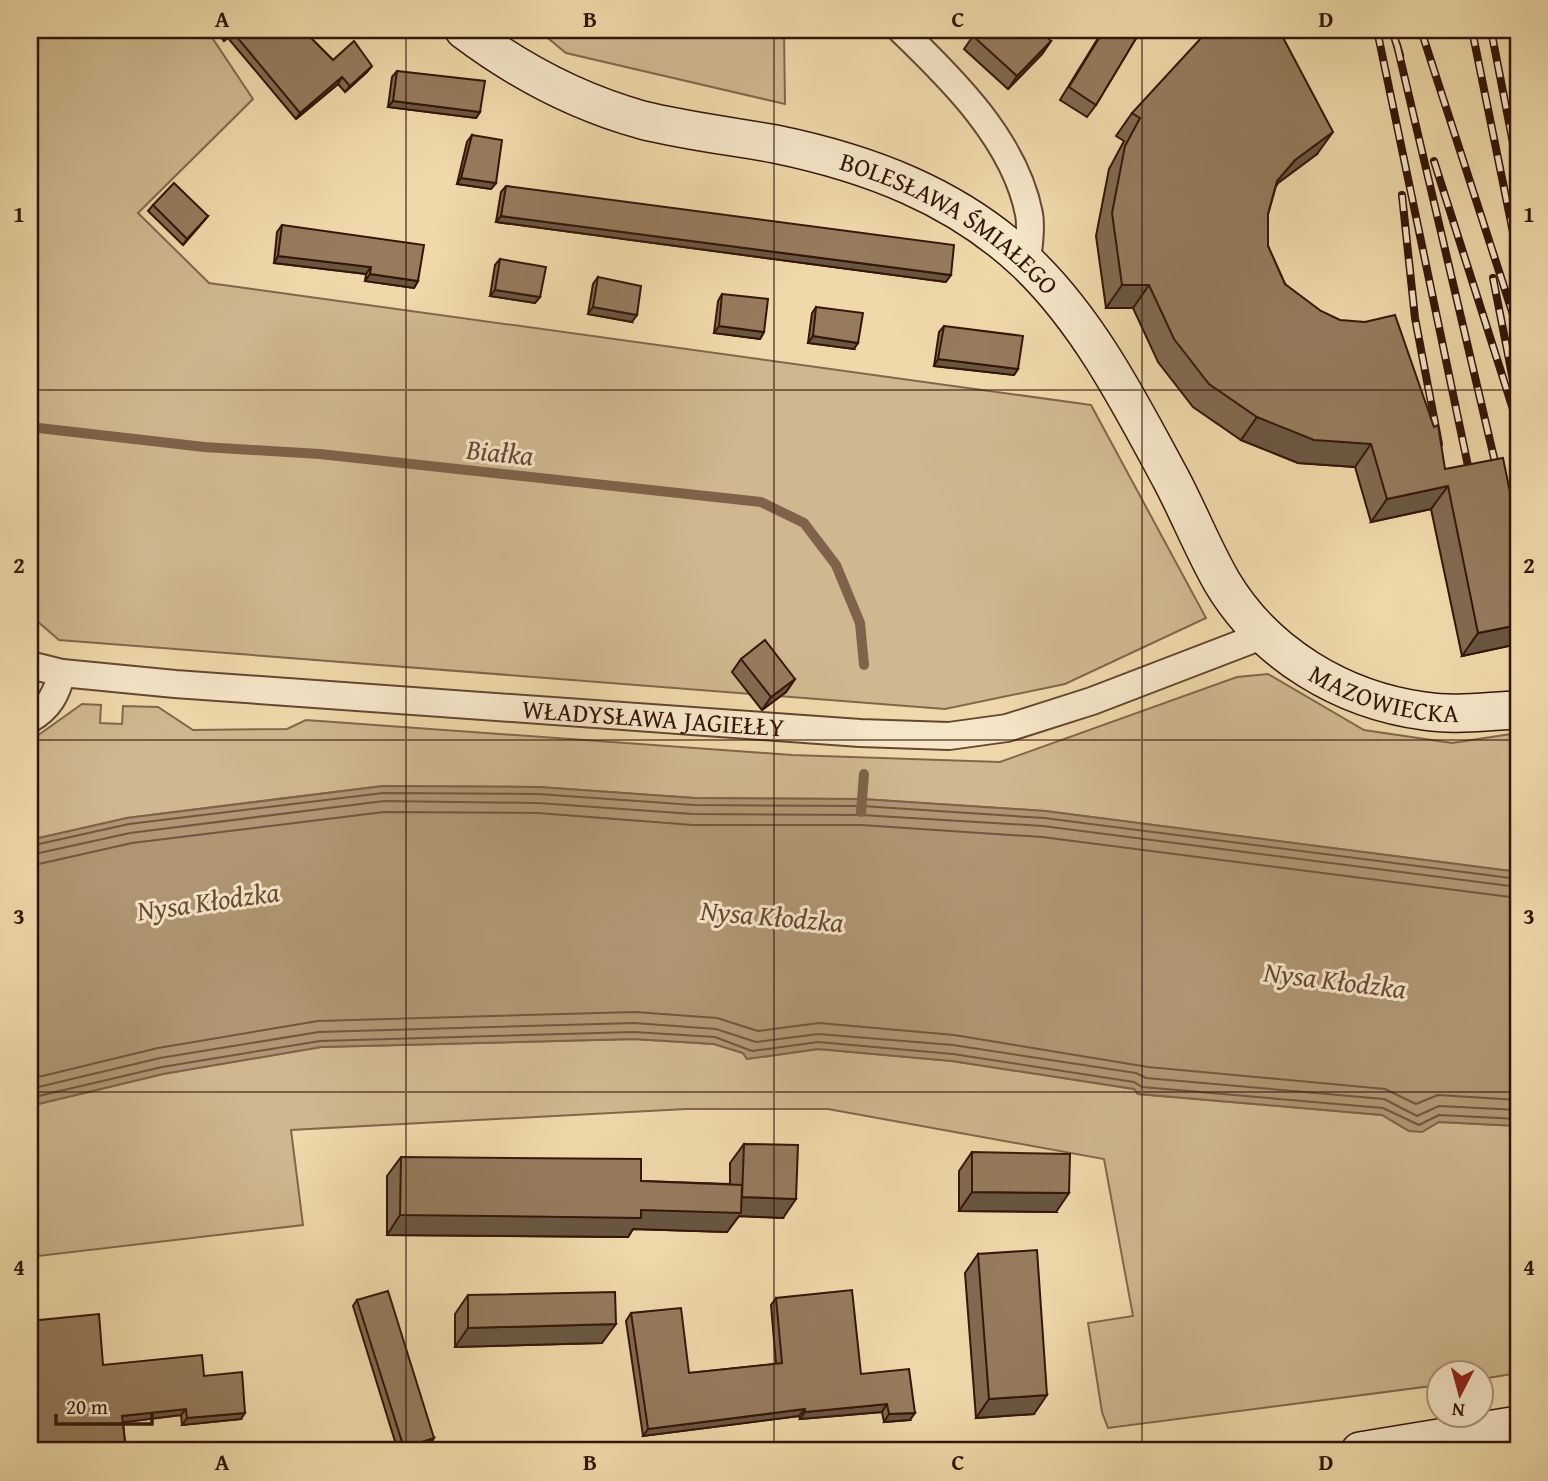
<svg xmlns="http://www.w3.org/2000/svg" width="1548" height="1481" font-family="'Gentium Book Plus',serif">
	<rect width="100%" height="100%" fill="#efd9aa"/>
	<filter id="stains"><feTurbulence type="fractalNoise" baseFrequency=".00286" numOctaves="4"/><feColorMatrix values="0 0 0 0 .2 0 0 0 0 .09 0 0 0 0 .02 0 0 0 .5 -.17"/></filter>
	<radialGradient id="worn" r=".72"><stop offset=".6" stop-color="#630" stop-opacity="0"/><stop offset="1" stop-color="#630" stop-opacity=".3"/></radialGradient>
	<g fill="#cfb88f" stroke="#82664c" stroke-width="2">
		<polygon points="30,30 207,30 253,99 138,213 209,283 1091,405 1206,618 1065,684 945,709 59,640 30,615"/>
		<polygon points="538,30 784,30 785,104 566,53"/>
		<polygon points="1268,674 1364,730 1452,743 1518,733 1518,872 1045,811 862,799 694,798 539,787 383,786 127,818 30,840 30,741 82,704 101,705 100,723 122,724 123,706 158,707 193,730 287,729 306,720 792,755 1000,762 1237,677"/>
		<polygon points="634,1039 714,1044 743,1053 747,1059 818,1049 952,1061 1134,1089 1138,1094 1382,1115 1409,1131 1439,1122 1518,1126 1518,1373 1482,1379 1482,1372 1440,1372 1439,1385 1108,1428 1102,1412 1088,1323 1133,1316 1104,1159 828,1109 686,1109 291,1130 303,1225 30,1257 30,1106 163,1074 321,1047"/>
	</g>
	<polygon fill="#b09673" stroke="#7f6249" stroke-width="2" points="383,786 539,787 694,798 862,799 1045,811 1518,872 1518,1126 1439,1122 1422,1132 1409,1131 1382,1115 1138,1094 1134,1089 952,1061 818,1049 747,1059 743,1053 714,1044 634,1039 321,1047 163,1074 30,1106 30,840 127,818"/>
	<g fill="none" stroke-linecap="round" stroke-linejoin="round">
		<g stroke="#72563e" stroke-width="2">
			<polyline points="30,846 129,824 383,793 538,794 694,805 862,806 1044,818 1518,879"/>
			<polyline points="30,855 130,833 384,801 538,803 693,814 861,815 1043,826 1518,887"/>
			<polyline points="30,866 132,843 384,812 538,813 693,825 861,825 1042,837 1518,898"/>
			<polyline points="30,1079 158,1048 318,1021 635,1012 717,1018 758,1031 819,1023 954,1035 1148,1067 1385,1089 1416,1104 1438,1095 1518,1100"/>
			<polyline points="30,1089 160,1058 319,1032 634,1023 716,1029 756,1042 818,1034 953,1045 1136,1073 1146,1078 1384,1099 1417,1116 1439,1106 1518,1110"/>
			<polyline points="30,1098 162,1067 320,1041 634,1032 715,1037 752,1051 818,1042 953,1054 1134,1082 1142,1087 1383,1108 1419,1125 1439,1115 1518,1119"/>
		</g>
		<g stroke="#7f6249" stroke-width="10">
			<polyline points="30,427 204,447 320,454 761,502 804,523 836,565 860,623 864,665"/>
			<polyline points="861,812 864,774"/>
		</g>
		<g stroke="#644631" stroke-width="30">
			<g id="street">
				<path d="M901,30C952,79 1015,141 1029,214C1032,229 1028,248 1027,263"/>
				<path id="s1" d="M30,665L62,673L175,684L860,733L949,736L1007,728L1092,701L1264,635"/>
				<path d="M30,719C49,708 56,695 62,673"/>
			</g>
		</g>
		<g stroke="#351509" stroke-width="40">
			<g id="secondary">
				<path id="s2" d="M464,30C517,70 577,102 642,120C686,131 731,136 775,144C868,163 956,196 1026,262C1089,322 1130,403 1171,479C1189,513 1203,549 1222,582C1265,654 1342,700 1424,711C1455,716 1487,711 1518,710"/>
				<polyline points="1360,1451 1518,1425"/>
			</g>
		</g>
		<use href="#street" stroke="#f5e6c8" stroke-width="26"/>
		<use href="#secondary" stroke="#f5e6c8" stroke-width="37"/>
		<g stroke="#351509" stroke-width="8">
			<g id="rail">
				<polyline points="1377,30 1472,485"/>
				<polyline points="1392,30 1400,55"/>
				<polyline points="1421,30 1518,330"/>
				<polyline points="1472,30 1518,257"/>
				<polyline points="1491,30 1518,169"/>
				<polyline points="1397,45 1499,479"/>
				<polyline points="1434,161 1518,425"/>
				<polyline points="1402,195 1415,318 1439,444"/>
				<polyline points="1493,278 1514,385"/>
			</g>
		</g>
		<use href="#rail" stroke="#f5e6c8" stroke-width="5" stroke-dasharray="16" stroke-linecap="butt"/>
	</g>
	<g fill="#816a50" stroke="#351509" stroke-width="2">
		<polygon points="215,30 303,30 333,60 367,72 345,92 338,84 296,119 228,38 224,41"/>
		<polygon points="1103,30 1141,30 1096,105 1087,117 1060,100"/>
		<polygon points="1509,30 1518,30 1518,69 1517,69"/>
		<polygon points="973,36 1051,41 1042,54 1008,89 964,49"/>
		<polygon points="397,71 480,112 476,118 388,107 392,77"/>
		<polygon points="1132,113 1317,154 1278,183 1276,186 1268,214 1268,246 1285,284 1445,469 1518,531 1518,644 1462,656 1431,509 1371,522 1355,467 1298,463 1241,440 1193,407 1158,362 1133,308 1106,308 1096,236 1109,169 1124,141 1116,136"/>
		<polygon points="472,135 496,183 491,189 457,184 467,142"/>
		<polygon points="506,186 946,282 496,222 501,192"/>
		<polygon points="153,205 208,216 183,245 148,211"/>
		<polygon points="282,225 418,281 414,288 365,281 366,274 274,263 277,232"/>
		<polygon points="500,259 540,297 535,303 490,296 495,265"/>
		<polygon points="598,277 632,322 588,314 593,284"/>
		<polygon points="722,294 764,332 760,339 714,333 718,301"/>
		<polygon points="816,307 854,349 808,343 812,313"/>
		<polygon points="944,326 1018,369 1014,375 934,366 939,332"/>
		<polygon points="741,659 795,679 786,692 762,710 732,672"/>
		<polygon points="744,1144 783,1218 739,1216 727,1232 633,1229 628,1237 387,1235 387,1176 401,1157 641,1181 730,1184 730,1163"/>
		<polygon points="972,1152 1056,1212 959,1211 959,1171"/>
		<polygon points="978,1254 1034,1414 976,1418 965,1273"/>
		<polygon points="468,1295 602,1343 455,1347 455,1314"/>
		<polygon points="776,1298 861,1374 910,1420 884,1422 882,1412 800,1419 799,1416 643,1436 626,1321 631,1313 689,1373 776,1364 771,1305"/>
		<polygon points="357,1300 434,1438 430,1444 409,1451 398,1451 353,1306"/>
		<polygon points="103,1365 204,1376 241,1419 182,1425 181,1415 123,1422 126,1451 30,1451"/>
	</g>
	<g fill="#695641" stroke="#351509" stroke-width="2">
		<polygon points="1051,41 1042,54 1008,89 1017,76"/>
		<polygon points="372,66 367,72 345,92 350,86"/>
		<polygon points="342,77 338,84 296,119 300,113"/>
		<polygon points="393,101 480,112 476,118 388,107"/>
		<polygon points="1333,132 1317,154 1278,183 1261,204 1277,181 1295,160"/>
		<polygon points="461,178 496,183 491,189 457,184"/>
		<polygon points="208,216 203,222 183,245 187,239"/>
		<polygon points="501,216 951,275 946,282 496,222"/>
		<polygon points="278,256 371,267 366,274 274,263"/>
		<polygon points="370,274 418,281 414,288 365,281"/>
		<polygon points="1122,285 1149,285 1133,308 1106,308"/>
		<polygon points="495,290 540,297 535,303 490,296"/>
		<polygon points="593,307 637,315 632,322 588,314"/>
		<polygon points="719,326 764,332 760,339 714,333"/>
		<polygon points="813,336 858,343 854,349 808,343"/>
		<polygon points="938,359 1018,369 1014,375 934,366"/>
		<polygon points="1257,417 1371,444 1355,467 1298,463 1241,440"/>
		<polygon points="1448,486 1431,509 1371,522 1387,499"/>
		<polygon points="1518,625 1518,644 1462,656 1478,633"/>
		<polygon points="795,679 786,692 762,710 771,697"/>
		<polygon points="972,1192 1069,1193 1056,1212 959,1211"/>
		<polygon points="742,1197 796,1199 783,1218 739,1216 727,1232 633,1229 628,1237 387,1235 400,1215 641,1210"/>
		<polygon points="616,1324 602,1343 455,1347 468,1328"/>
		<polygon points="1047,1395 1034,1414 976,1418 989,1399"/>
		<polygon points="887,1404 882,1412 800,1419 805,1412"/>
		<polygon points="186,1409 181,1415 118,1423 122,1416"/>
		<polygon points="805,1409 799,1416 643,1436 648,1429"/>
		<polygon points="245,1413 241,1419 182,1425 187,1418"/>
		<polygon points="915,1413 910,1420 884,1422 889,1414"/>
		<polygon points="434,1438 430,1444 409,1451 401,1451 404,1448"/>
	</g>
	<g fill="#967b5d" stroke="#351509" stroke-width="2">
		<polygon points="225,30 303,30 333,60 354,41 372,66 350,86 342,77 300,113 232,31 228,34"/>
		<polygon points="979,30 1039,30 1051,41 1017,76 973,36"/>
		<polygon points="1104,30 1141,30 1096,105 1069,87"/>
		<polygon points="1214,30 1279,30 1333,132 1295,160 1277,181 1268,214 1268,246 1285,284 1321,311 1340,320 1365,322 1395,315 1434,427 1438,425 1445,469 1503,458 1518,531 1518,625 1478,633 1448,486 1387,499 1371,444 1314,440 1257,417 1209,384 1174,339 1149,285 1122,285 1112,213 1125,146 1140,118 1132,113 1202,37"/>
		<polygon points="397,71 485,81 480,112 393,101"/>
		<polygon points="472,135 502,140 496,183 461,178"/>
		<polygon points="174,183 208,216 187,239 153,205"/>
		<polygon points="506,186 954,245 951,275 501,216"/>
		<polygon points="282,225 424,245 418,281 370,274 371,267 278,256"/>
		<polygon points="500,259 546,267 540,297 495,290"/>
		<polygon points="598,277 641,286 637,315 593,307"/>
		<polygon points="722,294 768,299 764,332 719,326"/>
		<polygon points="816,307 863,313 858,343 813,336"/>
		<polygon points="944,326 1023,336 1018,369 938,359"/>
		<polygon points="765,640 795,679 771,697 741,659"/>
		<polygon points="744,1144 798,1145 796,1199 742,1197"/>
		<polygon points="972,1152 1070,1154 1069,1193 972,1192"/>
		<polygon points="401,1157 641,1159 641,1181 742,1185 741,1213 641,1210 641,1218 400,1215"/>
		<polygon points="1037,1250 1047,1395 989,1399 978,1254"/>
		<polygon points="852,1290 861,1374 909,1369 915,1413 889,1414 887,1404 805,1412 805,1409 648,1429 631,1313 681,1308 689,1373 782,1363 776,1298"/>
		<polygon points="388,1291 434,1438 404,1448 357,1300"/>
		<polygon points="615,1292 616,1324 468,1328 468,1295"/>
		<polygon points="99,1314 103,1365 202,1355 204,1376 242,1372 245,1413 187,1418 186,1409 122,1416 126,1451 41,1451 40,1449 30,1451 30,1321"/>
	</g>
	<path fill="none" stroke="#351509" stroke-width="2" stroke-opacity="0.55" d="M406,30V1451M774,30V1451M1142,30V1451M30,390H1518M30,740H1518M30,1092H1518"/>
	<g text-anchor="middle" stroke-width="6" stroke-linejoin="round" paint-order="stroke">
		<g font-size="26" fill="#351509" stroke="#f5e6c8">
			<text dy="9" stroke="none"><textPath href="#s2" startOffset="530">BOLESŁAWA ŚMIAŁEGO</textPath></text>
			<text dy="9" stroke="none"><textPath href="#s2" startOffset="1199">MAZOWIECKA</textPath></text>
			<text dy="9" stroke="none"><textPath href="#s1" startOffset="626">WŁADYSŁAWA JAGIEŁŁY</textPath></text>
		</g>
		<g font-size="28" font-style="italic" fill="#664933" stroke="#f5e6c8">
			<text transform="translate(500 452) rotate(6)" y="10">Białka</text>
			<text transform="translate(208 901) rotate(-8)" y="10">Nysa Kłodzka</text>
			<text transform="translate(772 916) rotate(5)" y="10">Nysa Kłodzka</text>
			<text transform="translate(1335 980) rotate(7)" y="10">Nysa Kłodzka</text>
		</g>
	</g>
	<rect width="1548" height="1481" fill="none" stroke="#efd9aa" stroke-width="77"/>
	<g transform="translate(1460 1394) rotate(186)"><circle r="33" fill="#f5e6c8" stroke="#a8927c" stroke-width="2"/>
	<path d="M0-5L12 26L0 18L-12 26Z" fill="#8f2418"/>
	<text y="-10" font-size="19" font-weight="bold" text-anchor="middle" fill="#351509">N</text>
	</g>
	<path d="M56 1414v10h96v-10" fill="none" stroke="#351509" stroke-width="3.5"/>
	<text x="66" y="1414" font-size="21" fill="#351509" stroke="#f5e6c8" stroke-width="5" paint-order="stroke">20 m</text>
	<rect x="38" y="38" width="1472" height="1404" fill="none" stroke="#351509" stroke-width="2.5"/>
	<g font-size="23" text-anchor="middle" font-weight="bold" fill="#351509">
		<text x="222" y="27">A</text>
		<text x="590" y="27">B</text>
		<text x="958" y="27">C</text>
		<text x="1326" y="27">D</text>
		<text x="19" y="222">1</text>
		<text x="1529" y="222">1</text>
		<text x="19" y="573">2</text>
		<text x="1529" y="573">2</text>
		<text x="19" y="924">3</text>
		<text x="1529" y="924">3</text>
		<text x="19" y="1275">4</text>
		<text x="1529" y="1275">4</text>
		<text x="222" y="1470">A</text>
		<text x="590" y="1470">B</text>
		<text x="958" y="1470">C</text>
		<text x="1326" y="1470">D</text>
	</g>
	<rect width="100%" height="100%" filter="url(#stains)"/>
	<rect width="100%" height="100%" fill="url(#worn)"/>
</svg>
